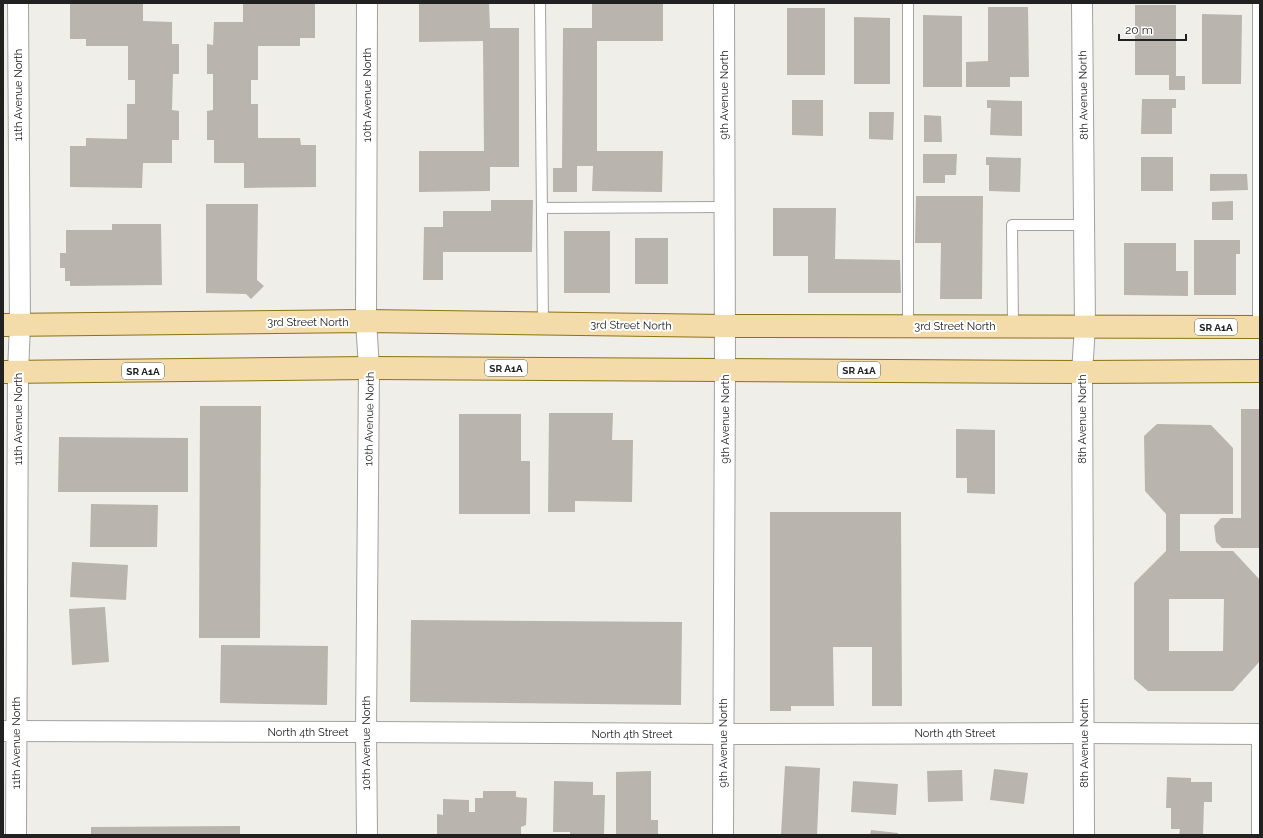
<svg xmlns="http://www.w3.org/2000/svg" width="1263" height="838" font-family="Raleway,sans-serif">
	<rect width="100%" height="100%" fill="#f0eee8"/>
	<g fill="#b9b4ae" fill-rule="evenodd">
		<polygon points="70,3 143,3 143,21 172,22 172,44 179,44 179,74 173,74 172,110 179,111 179,140 172,140 172,163 143,163 142,188 70,187 70,146 86,146 86,138 127,139 127,104 135,104 135,80 128,80 128,46 86,46 86,39 70,39"/>
		<polygon points="243,3 315,3 315,38 300,38 300,46 258,46 258,80 251,80 251,104 258,104 258,138 300,138 301,145 316,145 316,187 244,188 244,163 214,163 214,140 207,140 207,111 213,110 213,74 207,74 207,44 213,45 214,22 243,22"/>
		<polygon points="419,3 489,3 490,28 519,28 519,167 490,167 490,191 419,192 419,151 484,151 483,41 419,42"/>
		<polygon points="592,3 663,3 663,41 597,41 597,151 663,151 662,192 592,191 593,166 577,166 577,192 553,192 553,168 562,168 563,28 592,28"/>
		<polygon points="1135,5 1176,5 1176,76 1185,76 1185,90 1169,90 1169,75 1135,75"/>
		<polygon points="988,7 1028,7 1029,77 1010,77 1010,87 966,87 966,62 988,61"/>
		<rect x="787" y="8" width="38" height="67"/>
		<polygon points="1202,14 1242,15 1241,84 1202,84"/>
		<polygon points="923,15 962,16 962,87 923,87"/>
		<polygon points="854,17 890,18 890,84 854,84"/>
		<polygon points="1142,99 1176,99 1176,108 1172,108 1172,134 1141,134"/>
		<polygon points="792,100 823,100 823,136 792,135"/>
		<polygon points="987,100 1022,101 1022,136 990,135 991,108 987,108"/>
		<polygon points="869,112 894,112 893,140 869,139"/>
		<polygon points="924,115 941,116 942,142 924,142"/>
		<polygon points="923,154 957,154 956,175 945,175 945,183 923,183"/>
		<polygon points="986,157 1021,158 1020,192 989,191 989,165 986,165"/>
		<rect x="1141" y="157" width="32" height="34"/>
		<polygon points="1210,174 1247,174 1248,190 1210,191"/>
		<polygon points="916,196 983,196 982,299 940,299 941,243 915,243"/>
		<polygon points="491,200 533,200 532,252 443,252 443,280 423,280 424,227 443,227 443,211 491,211"/>
		<polygon points="1233,201 1233,220 1212,220 1212,202"/>
		<polygon points="206,204 258,204 257,280 264,286 251,299 246,294 206,293"/>
		<polygon points="773,208 836,208 835,259 900,260 901,293 808,293 808,256 773,256"/>
		<polygon points="112,224 161,224 162,285 70,286 70,281 65,281 65,268 60,268 60,253 66,253 66,230 112,230"/>
		<rect x="564" y="231" width="46" height="62"/>
		<rect x="635" y="238" width="33" height="46"/>
		<polygon points="1194,240 1240,240 1240,254 1236,254 1236,295 1194,295"/>
		<polygon points="1124,243 1176,243 1176,271 1188,271 1188,296 1124,295"/>
		<polygon points="200,406 261,406 260,638 199,638"/>
		<polygon points="1241,409 1260,409 1260,548 1222,548 1216,542 1214,526 1221,518 1241,518"/>
		<polygon points="549,413 613,413 612,440 633,440 632,502 575,501 575,512 548,512"/>
		<polygon points="459,414 521,414 521,461 530,461 530,514 459,514"/>
		<path d="M1157,424L1211,425L1233,448V514H1180V551H1233L1260,580V661L1233,691H1148L1134,679V583L1166,551V514L1145,491L1144,436ZM1169,599H1224L1223,651H1169Z"/>
		<polygon points="956,429 995,430 995,494 967,493 967,478 956,478"/>
		<polygon points="59,437 188,438 188,492 58,492"/>
		<polygon points="91,504 158,505 157,547 90,547"/>
		<polygon points="770,512 901,512 902,706 872,706 872,647 833,647 834,706 791,706 791,711 770,711"/>
		<polygon points="72,562 128,565 126,600 70,597"/>
		<polygon points="105,607 109,662 72,665 69,609"/>
		<polygon points="411,620 682,622 681,705 410,702"/>
		<polygon points="221,645 328,646 327,705 220,703"/>
		<polygon points="785,766 820,768 817,835 781,835"/>
		<polygon points="994,769 1028,773 1024,804 990,800"/>
		<polygon points="962,770 963,801 928,802 927,771"/>
		<polygon points="651,771 651,820 658,820 658,835 616,835 616,772"/>
		<polygon points="1167,777 1191,778 1191,782 1212,782 1212,802 1204,802 1203,835 1179,835 1180,829 1171,829 1171,808 1166,808"/>
		<polygon points="554,781 593,782 593,795 605,795 604,835 570,835 570,832 553,832"/>
		<polygon points="853,781 898,784 896,815 851,812"/>
		<polygon points="483,791 516,791 516,797 527,798 526,825 521,827 521,835 437,835 437,814 443,815 443,799 469,800 469,812 475,812 475,798 483,798"/>
		<polygon points="240,826 240,835 91,835 91,827"/>
		<polygon points="871,830 898,833 898,835 870,835"/>
	</g>
	<g fill="none" stroke-linecap="round" stroke-linejoin="round">
		<g stroke="#a2a2a2" stroke-width="12">
			<g id="service">
				<polyline points="540,3 543,324"/>
				<polyline points="1258,3 1258,327"/>
				<polyline points="542,208 724,207"/>
				<polyline points="908,326 908,3"/>
				<polyline points="1013,327 1012,225 1084,225"/>
				<polyline points="1257,835 1257,734"/>
			</g>
		</g>
		<g stroke="#a2a2a2" stroke-width="22">
			<g id="minor">
				<polyline points="1082,3 1085,327 1082,372 1084,835"/>
				<polyline points="3,731 366,732 723,734 1084,733 1260,734"/>
				<polyline points="16,835 18,372 20,325 18,3"/>
				<polyline points="367,835 366,732 369,368 366,321 367,3"/>
				<polyline points="723,835 725,370 724,3"/>
			</g>
		</g>
		<g stroke="#8e7210" stroke-width="24">
			<g id="primary">
				<polyline points="3,325 366,321 725,326 1260,327"/>
				<polyline points="3,372 369,368 1082,372 1260,371"/>
			</g>
		</g>
		<use href="#service" stroke="#fff" stroke-width="10"/>
		<use href="#minor" stroke="#fff" stroke-width="20"/>
		<use href="#primary" stroke="#f3dcaa" stroke-width="22"/>
	</g>
	<g text-anchor="middle" stroke-width="4" stroke-linejoin="round" paint-order="stroke">
		<g fill="#fff" stroke="#646464" stroke-width="1">
			<rect x="1195" y="319" width="42" height="16" rx="3"/>
			<rect x="485" y="360" width="42" height="16" rx="3"/>
			<rect x="838" y="362" width="42" height="16" rx="3"/>
			<rect x="122" y="363" width="42" height="16" rx="3"/>
		</g>
		<g font-size="10" font-weight="bold" fill="#212121">
			<text x="1216" y="331">SR A1A</text>
			<text x="506" y="372">SR A1A</text>
			<text x="859" y="374">SR A1A</text>
			<text x="143" y="375">SR A1A</text>
		</g>
		<g font-size="11" fill="#212121" stroke="#fff">
			<text transform="translate(18 95) rotate(-90)" y="4">11th Avenue North</text>
			<text transform="translate(367 95) rotate(-90)" y="4">10th Avenue North</text>
			<text transform="translate(724 95) rotate(-90)" y="4">9th Avenue North</text>
			<text transform="translate(1083 95) rotate(-91)" y="4">8th Avenue North</text>
			<text x="308" y="326">3rd Street North</text>
			<text transform="translate(631 325) rotate(1)" y="4">3rd Street North</text>
			<text x="955" y="330">3rd Street North</text>
			<text transform="translate(18 419) rotate(-90)" y="4">11th Avenue North</text>
			<text transform="translate(369 419) rotate(-89)" y="4">10th Avenue North</text>
			<text transform="translate(725 419) rotate(-90)" y="4">9th Avenue North</text>
			<text transform="translate(1082 419) rotate(-90)" y="4">8th Avenue North</text>
			<text x="308" y="736">North 4th Street</text>
			<text x="955" y="737">North 4th Street</text>
			<text x="632" y="738">North 4th Street</text>
			<text transform="translate(16 743) rotate(-90)" y="4">11th Avenue North</text>
			<text transform="translate(366 743) rotate(-90)" y="4">10th Avenue North</text>
			<text transform="translate(723 743) rotate(-90)" y="4">9th Avenue North</text>
			<text transform="translate(1084 743) rotate(-90)" y="4">8th Avenue North</text>
		</g>
	</g>
	<rect width="1263" height="838" fill="none" stroke="#212121" stroke-width="8"/>
	<path d="M1119 34v6h67v-6" fill="none" stroke="#212121" stroke-width="2"/>
	<text x="1125" y="34" font-size="12" fill="#212121" stroke="#ffffff" stroke-width="3" paint-order="stroke">20 m</text>
</svg>
